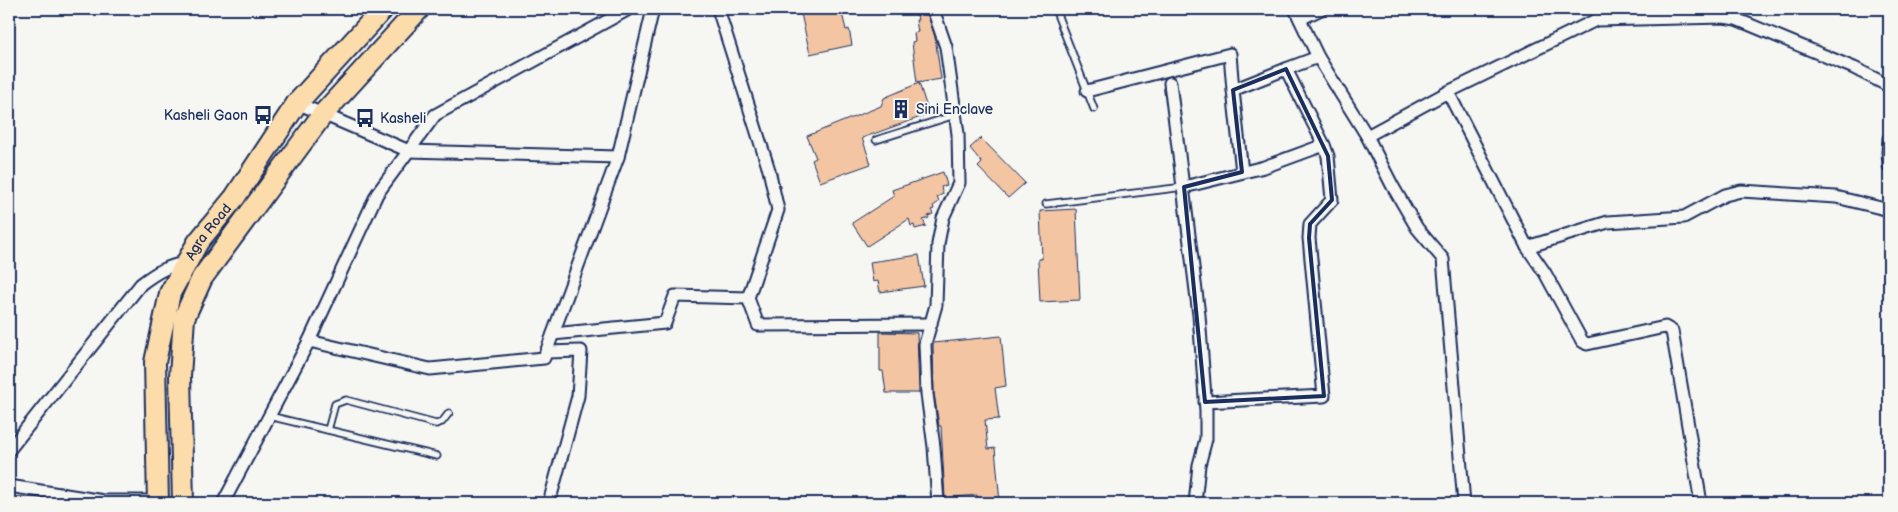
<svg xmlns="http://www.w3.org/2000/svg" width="1898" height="512" font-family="'Balsamiq Sans',sans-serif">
	<rect width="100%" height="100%" fill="#f6f6f2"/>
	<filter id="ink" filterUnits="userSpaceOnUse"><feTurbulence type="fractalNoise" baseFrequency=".02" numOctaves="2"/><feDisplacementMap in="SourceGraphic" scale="10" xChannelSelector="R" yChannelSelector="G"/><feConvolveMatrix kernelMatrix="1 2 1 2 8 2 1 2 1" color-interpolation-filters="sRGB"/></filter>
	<g filter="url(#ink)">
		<g fill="#f3c5a3" stroke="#1b2f5e">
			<polygon points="800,9 841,9 846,30 849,29 852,45 810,54"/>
			<polygon points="918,9 926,9 935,37 941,79 917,83 912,42 915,41 914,33 918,32 916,20 918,20 917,15 919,14"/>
			<polygon points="919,83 929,114 862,138 871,164 820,182 812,160 816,158 807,136 881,106 884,98"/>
			<polygon points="981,138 1025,183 1008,198 978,167 982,163 970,148"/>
			<polygon points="943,172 947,185 941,187 943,194 937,197 939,202 933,206 934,209 931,210 933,214 928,216 929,218 923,220 926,226 915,229 914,225 911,226 909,219 867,246 852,223 894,196 892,190"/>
			<polygon points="1076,209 1080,300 1040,302 1038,259 1042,259 1040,211"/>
			<polygon points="919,255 924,286 880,292 878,281 873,282 870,262"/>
			<polygon points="880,332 917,333 919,393 886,393 883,371 880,371"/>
			<polygon points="1001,336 1006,386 995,388 999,419 985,420 988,449 995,448 1000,503 978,503 977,495 945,498 941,426 939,426 934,393 933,343"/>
		</g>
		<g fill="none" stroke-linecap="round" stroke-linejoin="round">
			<g stroke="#1b2f5e" stroke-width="9">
				<g id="service">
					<polyline points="1055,9 1094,109"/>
					<polyline points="876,140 955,115"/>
					<polyline points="1046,204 1184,187"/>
					<polyline points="269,416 437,456"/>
					<polyline points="328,430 335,404 346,400 436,424 442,422 449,413"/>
				</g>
			</g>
			<g stroke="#1b2f5e" stroke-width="15">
				<g id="minor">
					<polyline points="718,9 769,170 778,210 748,298 758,325 931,324"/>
					<polyline points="933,9 946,47 958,134 959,183 943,218 938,244 936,305 925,344 927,394 934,447 938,503"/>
					<polyline points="1295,9 1318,57 1367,136 1392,185 1417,228 1443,259 1464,503"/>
					<polyline points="1300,19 1321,9"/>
					<polyline points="1318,57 1286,69 1324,145"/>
					<polyline points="1170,83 1199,315 1206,411 1206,439 1199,465 1195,503"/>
					<polyline points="1087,91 1230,54 1233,90"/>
					<polyline points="1448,92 1596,20 1724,17 1736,19 1854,68 1889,86"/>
					<polyline points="297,103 409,151 618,157"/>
					<polyline points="1367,136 1448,92 1527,247 1545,273 1582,341 1587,344 1665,327 1672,331 1701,503"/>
					<polyline points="1889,139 1888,152 1889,166"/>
					<polyline points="1242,172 1233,90 1286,69"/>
					<polyline points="1184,187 1264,167 1324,145 1328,156 1332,200 1310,224 1309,238 1324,396 1205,402"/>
					<polyline points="1527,247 1608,222 1684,217 1725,195 1741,191 1836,197 1889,210"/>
					<polyline points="553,334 665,323 675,296 748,298"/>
					<polyline points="309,341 430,369 544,358 618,157 653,9"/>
					<polyline points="546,352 581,351 578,396 549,503"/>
					<path d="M9,450L141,284C158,271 166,267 187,262"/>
					<polyline points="9,486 104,501 158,501"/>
					<polyline points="223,503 309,341 377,194 435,115 629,9"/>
				</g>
			</g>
			<g stroke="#1b2f5e" stroke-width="24">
				<g id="trunk">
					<path id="s1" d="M158,503L155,362L170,293L198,242L235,197L297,103L383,9"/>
					<polyline points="183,503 180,376 184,318 202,278 323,114 419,9"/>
				</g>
			</g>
			<use href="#service" stroke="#f6f6f2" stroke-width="5.5"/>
			<use href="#minor" stroke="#f6f6f2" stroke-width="11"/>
			<use href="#trunk" stroke="#fddcac" stroke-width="20"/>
		</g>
	</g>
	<path fill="none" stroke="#1b2f5e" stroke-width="4" stroke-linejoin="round" d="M1286,69L1328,156L1332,200L1310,224L1309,238L1324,396L1205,402L1184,187L1242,172L1233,90Z"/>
	<defs>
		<g id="building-bare" transform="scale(1.5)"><path d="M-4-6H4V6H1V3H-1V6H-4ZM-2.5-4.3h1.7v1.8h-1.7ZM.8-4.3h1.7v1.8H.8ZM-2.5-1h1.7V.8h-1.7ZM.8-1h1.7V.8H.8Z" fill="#1b2f5e" stroke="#f6f6f2" stroke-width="2.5" paint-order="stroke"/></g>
		<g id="bus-bare" transform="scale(1.5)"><path d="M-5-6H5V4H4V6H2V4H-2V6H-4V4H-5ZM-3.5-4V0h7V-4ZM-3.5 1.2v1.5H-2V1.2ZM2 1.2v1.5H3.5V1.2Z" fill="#1b2f5e" stroke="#f6f6f2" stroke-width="2.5" paint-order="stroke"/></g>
	</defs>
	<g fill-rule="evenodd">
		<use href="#building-bare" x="901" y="109"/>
		<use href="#bus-bare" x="263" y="115"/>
		<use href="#bus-bare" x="365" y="118"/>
	</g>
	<g text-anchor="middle" stroke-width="4" stroke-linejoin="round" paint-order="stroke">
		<g font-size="14" fill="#1b2f5e" stroke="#f6f6f2" text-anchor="start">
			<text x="916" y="114">Sini Enclave</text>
			<text x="248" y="120" text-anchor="end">Kasheli Gaon</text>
			<text x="380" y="123">Kasheli</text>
		</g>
		<g font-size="14" fill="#1b2f5e" stroke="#f6f6f2">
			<text dy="5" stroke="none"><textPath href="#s1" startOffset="284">Agra Road</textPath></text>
		</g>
	</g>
	<rect width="1898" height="512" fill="none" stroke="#f6f6f2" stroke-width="30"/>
	<rect x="15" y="15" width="1868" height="482" fill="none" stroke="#1b2f5e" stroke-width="2" filter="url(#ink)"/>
</svg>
